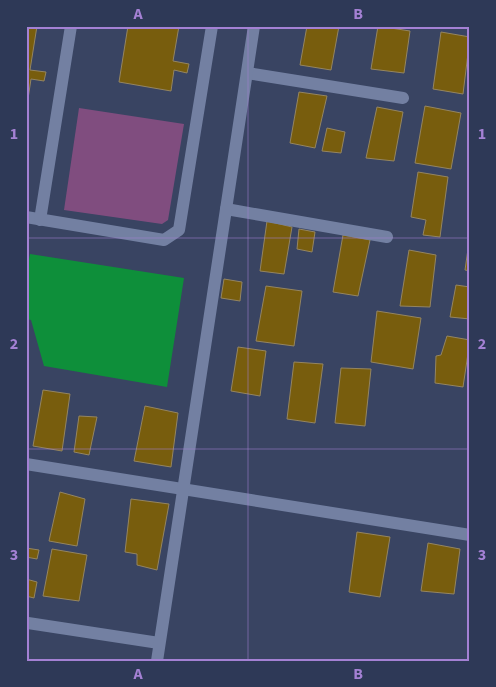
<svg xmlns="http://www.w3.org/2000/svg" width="496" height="687" font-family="'Source Sans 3',sans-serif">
	<rect width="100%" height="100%" fill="#394462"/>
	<polygon fill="#804d7f" points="79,108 184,124 168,220 162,224 64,210"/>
	<polygon fill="#0e8f3a" points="30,254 184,278 167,387 44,366 31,320 26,319 26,274"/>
	<g fill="#785d0d" stroke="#948561">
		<polygon points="26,26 37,26 30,70 46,72 44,81 31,79 28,99"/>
		<polygon points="128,26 179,26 173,61 189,64 187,73 174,70 171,91 119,82"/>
		<polygon points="307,26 339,26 331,70 300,65"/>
		<polygon points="378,26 410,31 404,73 371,69"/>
		<polygon points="441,32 470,37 463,94 433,89"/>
		<polygon points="299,92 327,96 315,148 290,143"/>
		<polygon points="425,106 461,113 451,169 415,163"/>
		<polygon points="377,107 403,112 394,161 366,158"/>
		<polygon points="327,128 345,132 341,153 322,151"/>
		<polygon points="418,172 448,177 440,237 423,235 426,220 411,217"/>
		<polygon points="267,221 292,227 284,274 260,271"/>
		<polygon points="299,229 315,232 312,252 297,249"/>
		<polygon points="343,235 370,240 358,296 333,292"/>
		<polygon points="470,235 470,271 465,270"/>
		<polygon points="409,250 436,255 430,307 400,306"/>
		<polygon points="224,279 242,282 240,301 221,298"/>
		<polygon points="456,285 470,287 470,319 450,317"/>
		<polygon points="266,286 302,291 294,346 256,341"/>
		<polygon points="377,311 421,318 413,369 371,362"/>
		<polygon points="447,336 470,340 463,387 435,383 436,356 441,355"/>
		<polygon points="238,347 266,351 260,396 231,391"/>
		<polygon points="294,362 323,364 315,423 287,419"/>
		<polygon points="341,368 371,369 365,426 335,423"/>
		<polygon points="43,390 70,394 62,451 33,446"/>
		<polygon points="145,406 178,413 171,467 134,461"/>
		<polygon points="79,416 97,417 89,455 74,452"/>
		<polygon points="60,492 85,499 77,546 49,541"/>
		<polygon points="131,499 169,504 157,570 137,565 137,554 125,552"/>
		<polygon points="357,532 390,537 380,597 349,592"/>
		<polygon points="428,543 460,549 454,594 421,591"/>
		<polygon points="26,548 39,550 37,559 26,557"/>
		<polygon points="52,549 87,555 79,601 43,596"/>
		<polygon points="26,579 37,582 34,598 26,596"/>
	</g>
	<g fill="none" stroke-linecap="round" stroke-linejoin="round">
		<g stroke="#7380a2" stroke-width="12">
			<polyline points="26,217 164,240 179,230 212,26"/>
			<polyline points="40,220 71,26"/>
		</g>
		<g stroke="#7380a2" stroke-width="12">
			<polyline points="247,73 403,98"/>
			<polyline points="226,209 387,237"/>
			<polyline points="26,464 470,535"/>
			<polyline points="28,623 159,643"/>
			<polyline points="157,661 254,26"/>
		</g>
	</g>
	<path fill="none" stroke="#a481d4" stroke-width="1" stroke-opacity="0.55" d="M248,26V661M26,238H470M26,449H470"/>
	<rect width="496" height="687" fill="none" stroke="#2e3957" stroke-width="55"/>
	<rect x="28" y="28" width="440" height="632" fill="none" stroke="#a481d4" stroke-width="2"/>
	<g font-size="16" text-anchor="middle" font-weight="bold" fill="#a481d4">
		<text x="138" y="19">A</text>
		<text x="358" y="19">B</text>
		<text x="14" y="139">1</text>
		<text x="482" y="139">1</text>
		<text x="14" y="349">2</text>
		<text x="482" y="349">2</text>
		<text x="14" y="560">3</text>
		<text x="482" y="560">3</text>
		<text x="138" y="679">A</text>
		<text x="358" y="679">B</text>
	</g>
</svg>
